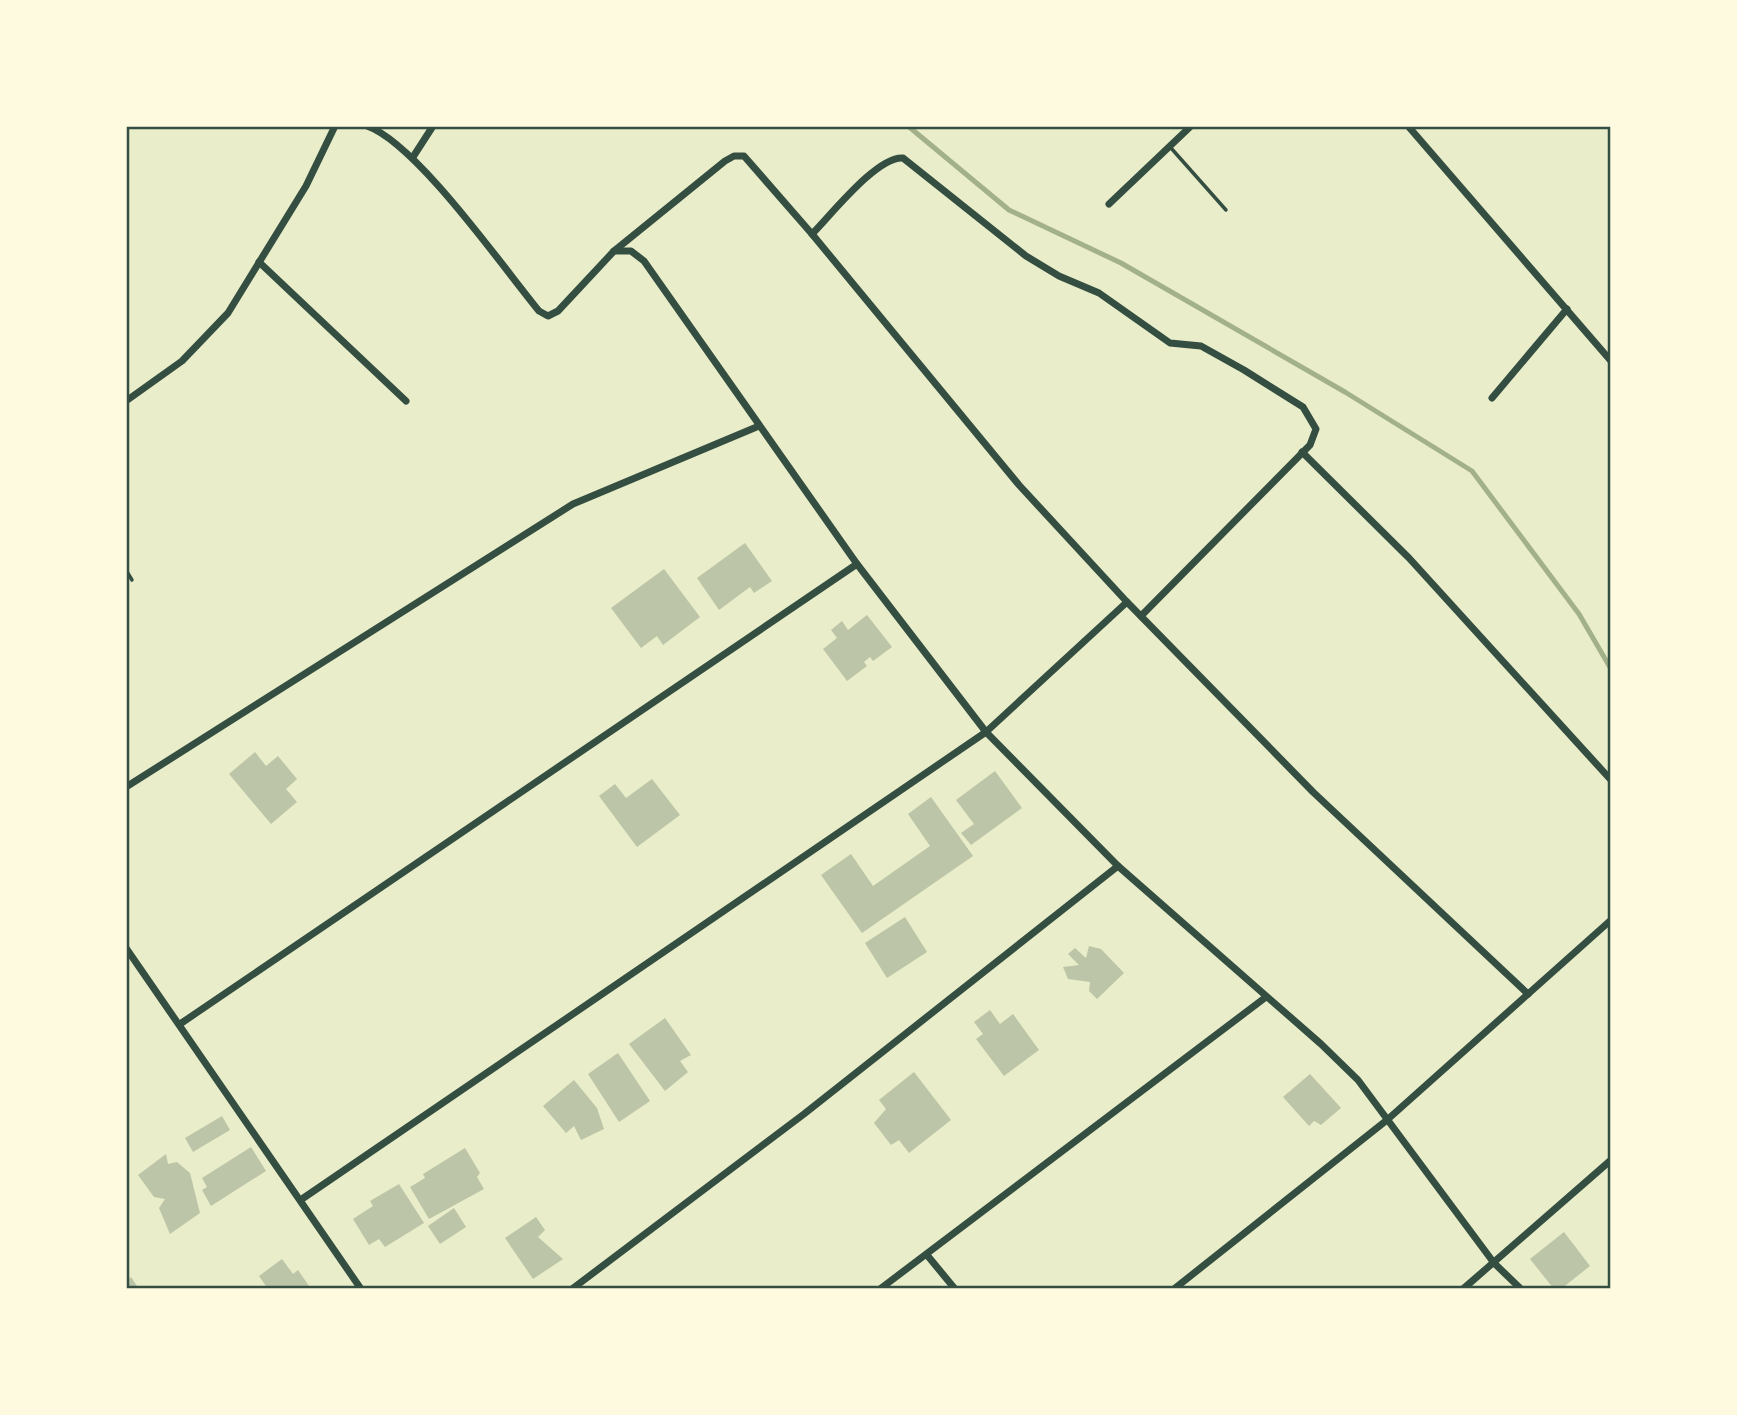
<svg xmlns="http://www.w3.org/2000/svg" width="1737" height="1415" font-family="'Source Serif 4',serif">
	<rect width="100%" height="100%" fill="#e9edc9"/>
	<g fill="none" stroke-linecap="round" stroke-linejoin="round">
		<polyline stroke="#a3b18a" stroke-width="5" points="908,126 1009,210 1121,263 1345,392 1472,471 1579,614 1611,669"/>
	</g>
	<g fill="#bcc5a7">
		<polygon points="745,543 772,581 754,593 750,587 719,610 697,578"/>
		<polygon points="664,569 700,617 663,645 657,636 641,648 611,608"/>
		<polygon points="867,615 892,647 873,661 870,657 864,662 867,666 847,681 823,649 837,638 831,630 842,621 848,630"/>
		<polygon points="255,752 266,766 278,756 297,779 286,789 297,802 271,824 229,774"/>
		<polygon points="995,771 1022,808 971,845 961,833 974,824 956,800"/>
		<polygon points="652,779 680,815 637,847 599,796 615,784 626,798"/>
		<polygon points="931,797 973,856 862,933 821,875 851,854 873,886 930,846 908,814"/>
		<polygon points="905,917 927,952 887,978 865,943"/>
		<polygon points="1089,946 1101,949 1124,973 1097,999 1089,991 1090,982 1068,979 1063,967 1079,965 1068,954 1075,948 1086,958"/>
		<polygon points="990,1010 1000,1024 1013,1014 1039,1050 1004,1076 976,1039 983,1034 974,1022"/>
		<polygon points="665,1018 691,1055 680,1061 688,1072 665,1091 629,1044"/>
		<polygon points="618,1053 650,1101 619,1122 588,1074"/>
		<polygon points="914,1072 951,1120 909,1153 899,1140 891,1145 874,1123 886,1109 879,1100"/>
		<polygon points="1310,1074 1341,1108 1321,1125 1314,1121 1309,1126 1283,1097"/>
		<polygon points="574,1080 597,1108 604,1129 581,1140 574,1126 566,1133 543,1106"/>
		<polygon points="222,1116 230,1130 193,1152 185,1138"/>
		<polygon points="251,1147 266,1171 211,1206 202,1190 207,1187 202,1178"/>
		<polygon points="465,1148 480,1173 477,1177 484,1189 429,1219 410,1187 425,1178 423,1174"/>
		<polygon points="166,1154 168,1164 177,1162 190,1173 200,1213 170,1234 159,1208 165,1199 154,1197 138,1175"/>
		<polygon points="399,1184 424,1223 385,1247 379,1239 369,1245 353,1219 373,1206 370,1201"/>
		<polygon points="454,1208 466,1227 440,1244 428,1226"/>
		<polygon points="536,1217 545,1230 538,1237 563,1259 533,1279 505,1238"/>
		<polygon points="1564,1232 1590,1266 1561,1289 1554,1289 1530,1259"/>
		<polygon points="282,1259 293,1274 298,1270 311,1289 268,1289 259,1276"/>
		<polygon points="131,1277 139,1289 126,1289 126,1281"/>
	</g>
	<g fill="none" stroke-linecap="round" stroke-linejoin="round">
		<g stroke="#344e41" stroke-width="3.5">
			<polyline points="1171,148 1226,210"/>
			<polyline points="126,570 132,580"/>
		</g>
		<g stroke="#344e41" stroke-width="7">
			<path d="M367,126C416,143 502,266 539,311L548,316L558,311L614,251H631L644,261L857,564L986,732L1118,866L1321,1044L1358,1080L1494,1263L1521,1289"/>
			<polyline points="1408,126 1611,361"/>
			<polyline points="413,157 433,126"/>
			<polyline points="1109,204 1191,126"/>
			<path d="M812,234C831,215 877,156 903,158L1026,256L1059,276L1099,293L1170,343L1201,346L1244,370L1303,407L1316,429L1310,445L1141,616"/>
			<polyline points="614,251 725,161 734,156 744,156 812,234 1019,485 1127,602 1313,792 1528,994"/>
			<polyline points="259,262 406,401"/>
			<polyline points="1492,398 1567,309"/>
			<polyline points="126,401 182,361 228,313 306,186 335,126"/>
			<polyline points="1302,452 1409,558 1611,780"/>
			<polyline points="126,787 573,504 759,426"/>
			<polyline points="126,948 361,1289"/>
			<polyline points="180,1024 857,564"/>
			<polyline points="302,1199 986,732 1127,602"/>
			<polyline points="927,1255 955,1289"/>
			<polyline points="572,1289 804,1114 1118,866"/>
			<polyline points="880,1289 1266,997"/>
			<polyline points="1174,1289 1387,1120 1611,920"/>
			<polyline points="1463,1289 1611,1160"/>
		</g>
	</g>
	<rect width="1737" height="1415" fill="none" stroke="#fefae0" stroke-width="256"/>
	<rect x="128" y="128" width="1481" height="1159" fill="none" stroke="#344e41" stroke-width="2.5"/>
</svg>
